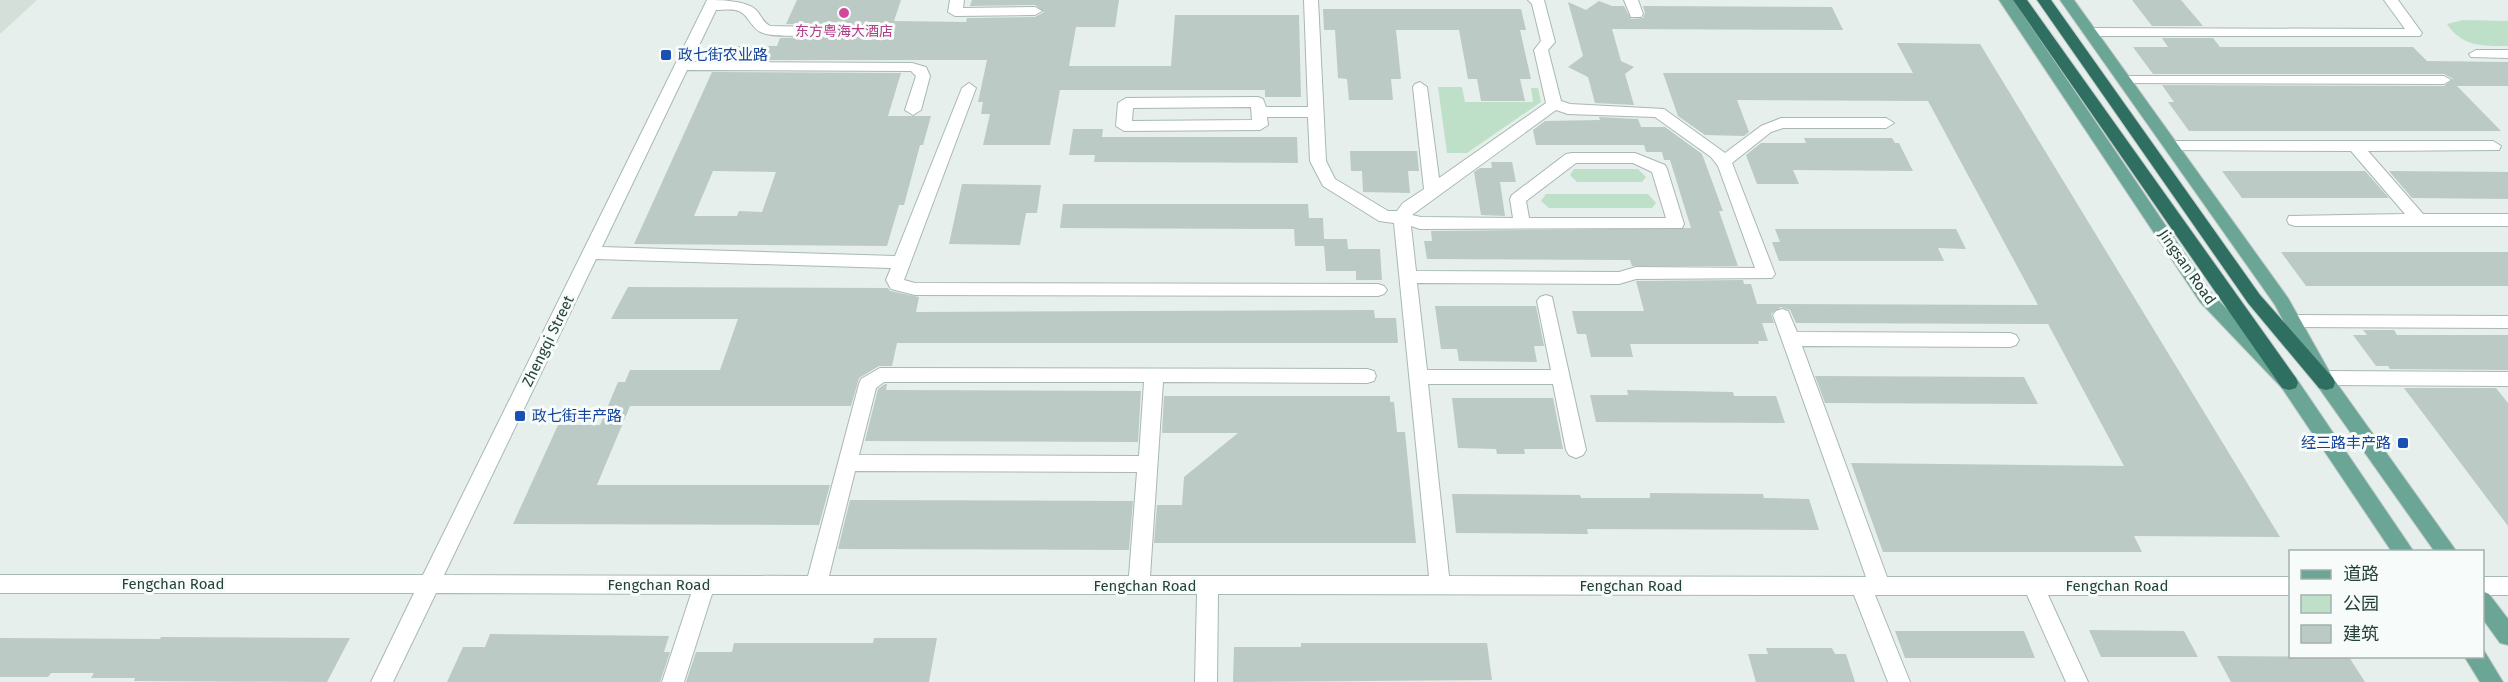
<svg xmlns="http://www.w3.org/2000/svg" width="2508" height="682" font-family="'Fira Sans','Noto Sans SC',sans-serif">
	<rect width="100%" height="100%" fill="#e6efeb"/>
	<polygon fill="#d4dfda" points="0,0 37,0 0,34"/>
	<g fill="#bfe0c8">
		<path d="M2463,20L2508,21V46C2483,46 2462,47 2447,24Z"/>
		<polygon points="1438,87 1462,87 1465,102 1533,102 1531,88 1538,88 1541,102 1467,153 1447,153"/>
		<polygon points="1574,169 1638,169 1646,177 1642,182 1577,182 1570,175"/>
		<polygon points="1546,194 1648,194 1656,203 1652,208 1549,208 1541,201"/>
	</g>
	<g fill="#bbcac4" fill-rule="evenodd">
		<polygon points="797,0 901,0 894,21 966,22 967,18 1035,17 1044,12 1035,5 970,6 972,0 1119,0 1115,27 1076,27 1069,66 1171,66 1175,15 1299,15 1301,97 1265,97 1265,90 1060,90 1050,145 983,145 990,114 981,114 983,102 978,102 987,60 717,60 724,46 777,46 780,38 813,37 824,33 824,29 816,25 786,24"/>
		<polygon points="2132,0 2181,0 2203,26 2152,26"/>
		<polygon points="1599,1 1612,6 1624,6 1631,19 1643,18 1645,13 1643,6 1832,7 1843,30 1612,29 1621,61 1634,67 1625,74 1634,105 1595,103 1588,77 1568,67 1583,56 1568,2 1586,10"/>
		<polygon points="1323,9 1521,9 1526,30 1520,30 1531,79 1520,79 1525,101 1481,101 1477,79 1468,79 1459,30 1396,30 1401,79 1391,79 1393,100 1349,100 1347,79 1338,78 1335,30 1324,30"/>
		<polygon points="2162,38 2213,38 2220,47 2413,47 2427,61 2508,62 2508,86 2457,86 2501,131 2189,131 2168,102 2174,102 2162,85 2444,86 2453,79 2444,74 2153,74 2133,47 2168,47"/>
		<polygon points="1897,43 1980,44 2280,537 2134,536 2142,552 1883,552 1851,463 2124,466 2048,324 1796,323 1790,310 1781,307 1771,314 1774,323 1762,323 1768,341 1758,341 1759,344 1630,344 1633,357 1591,357 1586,334 1577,334 1572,311 1644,311 1636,281 1743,280 1744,284 1751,284 1757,304 2038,305 1928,101 1737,100 1749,132 1744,136 1705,135 1678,116 1663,73 1913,73"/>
		<path d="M712,72L901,73L888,116H931L923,145H920L904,205H899L887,246L634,244ZM713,171L776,172L762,212L739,211L737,216H694Z"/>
		<polygon points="1599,117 1638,119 1641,127 1665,127 1702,154 1723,211 1719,211 1738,266 1632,266 1630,260 1427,259 1424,241 1432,241 1431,231 1691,228 1670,160 1664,160 1662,152 1646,152 1644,145 1536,145 1533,130 1545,121 1600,120"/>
		<polygon points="1073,129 1103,129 1102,137 1297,137 1298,163 1094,162 1095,155 1069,155"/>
		<polygon points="1804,138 1892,138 1895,143 1899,143 1913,171 1793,170 1799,184 1757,184 1746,155 1761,143 1806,143"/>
		<polygon points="1350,151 1417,151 1419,171 1408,171 1410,193 1363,192 1362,171 1351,171"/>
		<polygon points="1491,162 1512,162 1516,182 1500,182 1505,216 1481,215 1474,172 1480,168 1492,168"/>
		<polygon points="2222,171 2365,171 2389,198 2242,198"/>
		<polygon points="2389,171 2508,172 2508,199 2412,198"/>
		<polygon points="962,184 1041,185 1037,213 1026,213 1020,245 949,244"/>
		<polygon points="1063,204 1308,204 1309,218 1323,218 1324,239 1347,239 1348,249 1380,249 1382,280 1356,280 1356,271 1326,271 1324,246 1295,246 1294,229 1060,228"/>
		<polygon points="1775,229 1956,229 1966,249 1938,248 1944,261 1779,261 1772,242 1780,242"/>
		<polygon points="2281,252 2508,252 2508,286 2306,286"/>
		<polygon points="628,287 888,288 890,291 919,297 916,312 1374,310 1375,318 1396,318 1398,343 897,343 892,366 879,366 859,378 851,406 630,406 597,485 830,485 819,525 513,524 558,425 600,425 618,382 625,382 630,370 720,370 738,319 611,319"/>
		<polygon points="1435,306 1536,306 1544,346 1534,346 1537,362 1459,361 1457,349 1441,349"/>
		<polygon points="2363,330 2394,330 2397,335 2508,335 2508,370 2390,369 2388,366 2376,366 2353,335 2367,335"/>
		<polygon points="1815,376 2024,377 2038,404 1825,403"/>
		<polygon points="885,384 887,384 886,390 1141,391 1138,442 865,441 878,389"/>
		<polygon points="2404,388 2496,388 2508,403 2508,526"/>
		<polygon points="1627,390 1733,392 1734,396 1776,396 1785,423 1596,422 1590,395 1628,395"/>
		<polygon points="1164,396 1390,396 1390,402 1394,402 1397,432 1405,432 1416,543 1154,543 1157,505 1182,505 1184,477 1238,433 1162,433"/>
		<polygon points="1452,398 1553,398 1563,449 1524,449 1525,454 1497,454 1496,449 1458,448"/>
		<polygon points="1650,493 1763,494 1764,498 1809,499 1819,530 1587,529 1588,534 1456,533 1452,494 1580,495 1581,498 1650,498"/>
		<polygon points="850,500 1133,501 1129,550 838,549"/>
		<polygon points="2089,630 2184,631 2198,657 2101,657"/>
		<polygon points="1895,631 2024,631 2035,658 1905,658"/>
		<polygon points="490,634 669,636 664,652 670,652 660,682 447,682 463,647 485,647"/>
		<polygon points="161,637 350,638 327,682 134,681 135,678 91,678 94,673 51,673 48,677 0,677 0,638 160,639"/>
		<polygon points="874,638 937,638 929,682 686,682 696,652 732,652 734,643 873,643"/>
		<polygon points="1301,643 1487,643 1492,680 1233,682 1234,647 1301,647"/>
		<polygon points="1766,648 1832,648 1835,654 1846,654 1855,682 1756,682 1748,654 1768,654"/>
		<polygon points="2217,656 2349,657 2365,682 2231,682"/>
	</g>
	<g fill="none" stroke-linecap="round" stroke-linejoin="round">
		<g stroke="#a8b8b2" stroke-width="2">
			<g id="minor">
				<path d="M707,0C718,0 748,0 757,11C762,17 763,22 770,26L816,27L823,31C817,37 773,37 763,33C750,29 749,12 735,10C729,9 722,10 716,10L691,62L912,63L926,67L930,76L921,110L913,115L905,110L916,76L911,71L687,70L602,247L895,256L962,88L969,83L976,88L904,280L915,283L1378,284L1384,286L1387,290L1384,294L1378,296L915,295L891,289L886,280L891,268L596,259L444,575L808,576L859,384L861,379L880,368L1367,369L1374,371L1376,376L1374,381L1367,383L1163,382L1150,576H1429L1394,223L1379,221L1323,186L1310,161L1308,117H1267L1268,125L1260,130L1124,131L1116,126L1118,103L1126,98L1258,97L1263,99L1266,107H1308L1304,0H1318L1326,161L1335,179L1388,211H1397L1403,203L1424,189L1413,87L1415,84L1420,82L1427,87L1439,178L1546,103L1534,50L1541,41L1532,4L1528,0H1544L1555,42L1548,50L1561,101L1570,104L1664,109L1725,153L1761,126L1781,118H1886L1894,123L1886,128H1783L1771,132L1732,163L1775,274L1772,278L1636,279L1619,284L1417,283L1427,370H1551L1537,301L1540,297L1546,295L1552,297L1586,450L1583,455L1576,458L1569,455L1566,450L1553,384H1428L1449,576L1866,577L1773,315L1776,311L1782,309L1788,311L1797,332L2010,333L2016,335L2019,340L2016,345L2010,347L1802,346L1887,577H2290V595H2048L2088,682H2066L2027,595H1875L1910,682H1888L1854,595L1218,594L1217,682H1195L1197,594H712L684,682H662L691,594L436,593L393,682H371L414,593H0V575H423ZM1251,107L1252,120L1132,121L1133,108ZM1556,110L1568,114L1655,117L1711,157L1718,166L1755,268L1636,267L1619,272L1416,271L1411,226L1420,229L1682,228L1684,224L1667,169L1665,165L1635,153H1572L1566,154L1512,195L1510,199L1513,218L1421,217L1412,215ZM1576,163H1633L1652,172L1666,218H1529L1526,201ZM884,382H1144L1139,456L859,455L876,388ZM855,471L1137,472L1129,576H829Z"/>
				<polygon points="950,0 964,0 963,8 1035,7 1042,11 1035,15 955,16 948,12"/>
				<polygon points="1624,0 1638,0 1643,14 1641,17 1631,17"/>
				<polygon points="2384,0 2398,0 2422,33 2420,36 2089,36 2082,32 2089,28 2405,29"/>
				<polygon points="2476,50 2508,50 2508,58 2471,57 2469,54"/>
				<polygon points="2124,76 2444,76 2451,80 2444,84 2119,83 2117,80 2119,77"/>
				<polygon points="2172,141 2493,141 2501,146 2499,150 2368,151 2423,214 2508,214 2508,226 2295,226 2289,224 2287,220 2289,216 2405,214 2351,151 2166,150 2164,146"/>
				<polygon points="2293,315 2508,316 2508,328 2293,327 2287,326 2284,321 2287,316"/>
				<polygon points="2323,371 2508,372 2508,386 2323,385 2316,383 2314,378 2316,373"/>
				<rect x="2482" y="577" width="26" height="18"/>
			</g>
		</g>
		<g stroke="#c2cac8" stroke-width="2">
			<g id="major">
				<polygon points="1999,0 2013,0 2212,294 2296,378 2414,552 2392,552 2282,388 2200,302"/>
				<polygon points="2060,0 2074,0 2288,298 2333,378 2457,552 2435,552 2319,388 2275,305"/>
				<polygon points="2482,591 2489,594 2508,619 2508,645 2500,643 2482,618"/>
				<polygon points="2483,649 2503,682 2480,682 2464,656 2482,656"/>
			</g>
		</g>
		<g stroke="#c2cac8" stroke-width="2">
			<g id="highway">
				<polygon points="2013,0 2027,0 2296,378 2298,383 2296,388 2289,390 2282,388"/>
				<polygon points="2037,0 2051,0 2260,295 2333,378 2335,383 2333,388 2326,390 2319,388 2248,303"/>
			</g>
		</g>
		<use href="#minor" fill="#fff" fill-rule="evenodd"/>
		<use href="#major" fill="#6aa596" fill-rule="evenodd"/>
		<use href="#highway" fill="#2f6f62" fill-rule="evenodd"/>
	</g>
	<circle fill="#d1479c" stroke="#f7fbf9" stroke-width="2" cx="844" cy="13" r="6"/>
	<g fill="#1a4fb4" stroke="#f7fbf9" stroke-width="2">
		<rect x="660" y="49" width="12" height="12" rx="3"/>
		<rect x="514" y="410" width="12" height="12" rx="3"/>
		<rect x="2397" y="437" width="12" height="12" rx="3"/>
	</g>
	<g text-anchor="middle" stroke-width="6" stroke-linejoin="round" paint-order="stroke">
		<g font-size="14" fill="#b23c85" stroke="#f7fbf9">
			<text x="844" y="36">东方粤海大酒店</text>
		</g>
		<g font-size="15" fill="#164399" stroke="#f7fbf9" text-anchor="start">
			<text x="678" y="60">政七街农业路</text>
			<text x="532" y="421">政七街丰产路</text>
			<text x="2391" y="448" text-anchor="end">经三路丰产路</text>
		</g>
		<g font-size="15" fill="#24423a" stroke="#f7fbf9">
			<text transform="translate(2187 267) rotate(55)" y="5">Jingsan Road</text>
			<text transform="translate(548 341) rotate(-64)" y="5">Zhengqi Street</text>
			<text x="173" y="589">Fengchan Road</text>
			<text x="659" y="590">Fengchan Road</text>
			<text x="1145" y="591">Fengchan Road</text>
			<text x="1631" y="591">Fengchan Road</text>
			<text x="2117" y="591">Fengchan Road</text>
		</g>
	</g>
	<rect x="2289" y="550" width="195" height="108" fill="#f7fbf9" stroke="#a3b1ad" stroke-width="1.5"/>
	<rect x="2301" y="570" width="30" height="9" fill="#6aa596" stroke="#a3b1ad" stroke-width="1.5"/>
	<text x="2343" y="580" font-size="18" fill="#24423a">道路</text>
	<rect x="2301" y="595" width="30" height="18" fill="#bfe0c8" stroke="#a3b1ad" stroke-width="1.5"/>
	<text x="2343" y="610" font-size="18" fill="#24423a">公园</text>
	<rect x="2301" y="625" width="30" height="18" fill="#bbcac4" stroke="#a3b1ad" stroke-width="1.5"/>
	<text x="2343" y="640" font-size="18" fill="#24423a">建筑</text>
</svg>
